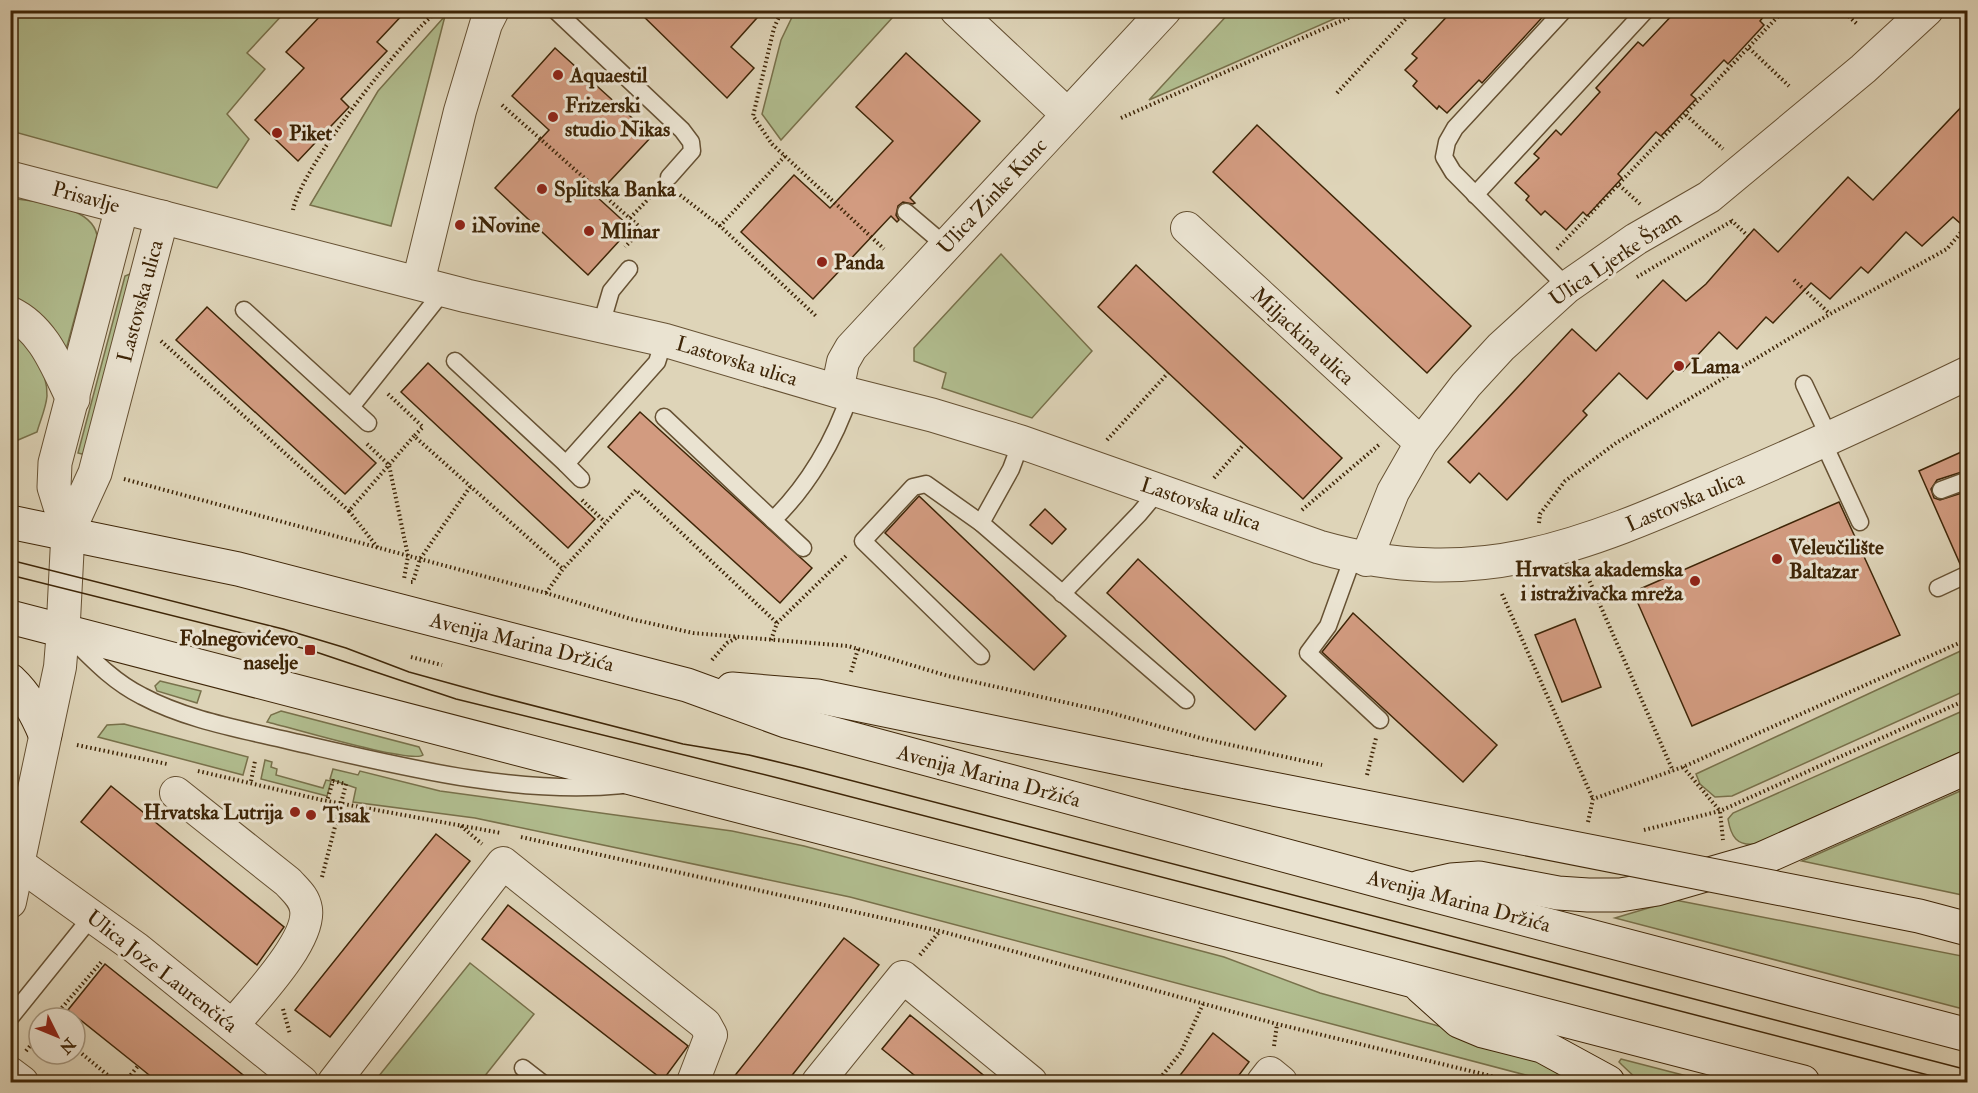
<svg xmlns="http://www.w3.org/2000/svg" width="1978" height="1093" font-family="'IM FELL Double Pica',serif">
	<rect width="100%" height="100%" fill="#ded4b8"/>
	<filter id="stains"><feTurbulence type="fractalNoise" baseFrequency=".00333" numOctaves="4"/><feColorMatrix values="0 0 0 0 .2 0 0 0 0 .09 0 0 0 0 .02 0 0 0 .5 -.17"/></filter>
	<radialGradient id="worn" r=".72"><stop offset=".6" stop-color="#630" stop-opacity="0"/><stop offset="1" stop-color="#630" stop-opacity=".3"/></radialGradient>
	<g fill="#b1bd8f" stroke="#78714b" stroke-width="1.5">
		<polygon points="10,11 11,10 286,11 247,53 265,69 227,114 249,139 217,188 11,131"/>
		<polygon points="795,11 884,11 892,18 781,140 762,114 781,40"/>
		<polygon points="1231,11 1352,11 1149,100"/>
		<polygon points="445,16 391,226 310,205 378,91"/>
		<path d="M10,198C37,202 91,205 97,235L66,350L11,301Z"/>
		<polygon points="1001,254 1092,351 1032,418 942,388 946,373 914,361 914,348"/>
		<polygon points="130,274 132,278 86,455 78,453 125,276"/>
		<path d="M11,327C29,340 48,372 47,396C46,408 40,421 37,432L11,443Z"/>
		<polygon points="1967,648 1967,690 1732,796 1715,797 1700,784 1696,774"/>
		<polygon points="160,681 201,691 197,703 157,691 155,686"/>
		<path d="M1967,709V749L1755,844C1737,846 1731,837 1728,819L1733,813Z"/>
		<path d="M281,711L419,747L423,755C411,764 289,727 267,722L271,715Z"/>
		<polygon points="124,724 248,757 243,775 98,737 107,725"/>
		<polygon points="265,760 272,762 271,767 277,769 276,775 323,788 326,780 331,781 327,796 261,779"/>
		<polygon points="333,769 358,775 360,771 440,791 732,831 804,846 1224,957 1320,993 1514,1047 1589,1082 1552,1082 850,897 475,818 353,802 356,788 330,779"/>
		<polygon points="1967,788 1967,896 1802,861"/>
		<polygon points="1675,900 1967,957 1967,1010 1615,918"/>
		<polygon points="470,963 534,1014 480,1082 374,1082"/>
		<polygon points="1621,1059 1710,1082 1640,1082 1622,1065 1619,1062"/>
	</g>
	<g fill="#d29b80" stroke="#3e2507" stroke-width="1.5">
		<polygon points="326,10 407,10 377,42 387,51 341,99 349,107 298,161 255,120 304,68 286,52"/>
		<polygon points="637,10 764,10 731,47 754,68 727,98"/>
		<polygon points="1453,10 1549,10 1482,83 1479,80 1447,113 1439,106 1437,109 1413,86 1417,81 1405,70 1417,58 1412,54"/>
		<polygon points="1677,10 1769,10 1760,21 1764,25 1728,64 1724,60 1691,95 1696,99 1661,136 1656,132 1618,174 1622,178 1587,216 1583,212 1566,230 1545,211 1541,215 1526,200 1529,196 1515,183 1539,158 1534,154 1556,130 1561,135 1600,92 1596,88 1638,42 1643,46"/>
		<polygon points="555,48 652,136 596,196 631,228 588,275 495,188 549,130 512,96"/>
		<polygon points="906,53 980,121 910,198 915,203 913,204 903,202 898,206 896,215 899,220 897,222 891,216 813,299 741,232 794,175 830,208 893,141 856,107"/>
		<polygon points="1968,100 1968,230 1953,217 1922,246 1906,232 1868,273 1861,267 1830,299 1811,283 1773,323 1766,317 1737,349 1719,332 1683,371 1678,366 1647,399 1619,373 1583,411 1587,415 1507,500 1479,473 1470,483 1448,462 1572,329 1596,351 1663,280 1686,301 1706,284 1754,229 1778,252 1848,177 1873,200"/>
		<polygon points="1257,125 1471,326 1427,373 1213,172"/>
		<polygon points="1136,265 1342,458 1303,499 1098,307"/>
		<polygon points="207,307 376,463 345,494 176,340"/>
		<polygon points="428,363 595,519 568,548 401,392"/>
		<polygon points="640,412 812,568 780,603 608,447"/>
		<polygon points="1968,449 1968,470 1937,480 1931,489 1934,498 1940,500 1968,491 1968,564 1961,566 1919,471"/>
		<polygon points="919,496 1066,636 1034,670 885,533"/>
		<polygon points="1839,502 1900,635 1692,726 1633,592"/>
		<polygon points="1045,509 1066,529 1052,544 1030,525"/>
		<polygon points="1138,559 1286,696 1255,730 1107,593"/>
		<polygon points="1353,613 1497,745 1463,782 1322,652"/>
		<polygon points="1575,619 1601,687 1562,702 1535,635"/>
		<polygon points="111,786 284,927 257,965 81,822"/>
		<polygon points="436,834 470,861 330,1037 295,1010"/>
		<polygon points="508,905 688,1046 663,1080 482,939"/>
		<polygon points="844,938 879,965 786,1083 729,1083"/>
		<polygon points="105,964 175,1020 253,1083 159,1083 138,1066 68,1010"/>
		<polygon points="910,1015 993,1083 924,1083 882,1049"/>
		<polygon points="1213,1033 1249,1062 1233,1083 1174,1083"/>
	</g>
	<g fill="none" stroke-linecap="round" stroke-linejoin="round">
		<g stroke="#665133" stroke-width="19">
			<g id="service">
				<polyline points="555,10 682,130 691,142 692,151 669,177"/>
				<polyline points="1564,10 1455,128 1447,142 1444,157 1453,172 1567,287"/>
				<polyline points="1475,195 1646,10"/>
				<polyline points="906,212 946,246"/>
				<polyline points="244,310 368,423"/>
				<polyline points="601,325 611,291 629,269"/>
				<polyline points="455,361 566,464 657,362 664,340"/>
				<polyline points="1804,384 1830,439"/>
				<polyline points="351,407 444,290"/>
				<path d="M664,417L773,520C808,486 835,440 850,394"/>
				<polyline points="1823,442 1860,522"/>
				<polyline points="566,464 581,479"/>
				<polyline points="1941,490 1968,480"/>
				<polyline points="773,520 803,548"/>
				<polyline points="981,523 1011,469 1021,442"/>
				<polyline points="1353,557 1328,626 1308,653 1380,720"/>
				<polyline points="1938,588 1968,574"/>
				<polyline points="1062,594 1139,514 1159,490"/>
				<path d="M72,639C94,661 114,682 142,696C187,720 240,729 290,741C395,765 514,796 623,785"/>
				<polyline points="981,656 863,541 913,487 926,484 981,523 1186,700"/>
				<polyline points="10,1018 93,915"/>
				<polyline points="523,1068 541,1082"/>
			</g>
		</g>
		<g stroke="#665133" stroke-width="34">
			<g id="minor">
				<polyline points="956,10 1067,114"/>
				<polyline points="1187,228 1421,443"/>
				<polyline points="418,283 460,111 486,24 493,10"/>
				<polyline points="837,391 843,362 851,348 1165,10"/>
				<polyline points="1366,560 1393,492 1421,443 1466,385 1501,347 1567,287 1636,239 1709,197 1863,69 1927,10"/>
				<path d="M176,793L288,882C296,891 304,897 306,909C311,941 253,1000 233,1025"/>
				<polyline points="19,864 136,948 302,1082"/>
				<polyline points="10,902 60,667 63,630"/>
				<polyline points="10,1073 22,1082"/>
				<polyline points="334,1082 503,863 705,1024 711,1035 693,1082"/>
				<polyline points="818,1082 903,977 1031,1082"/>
				<polyline points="1263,1082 1270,1073 1281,1082"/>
			</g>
		</g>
		<g stroke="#665133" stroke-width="35">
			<g id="tertiary">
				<path d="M10,178L467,296L664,340L837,391L932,415L1021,442L1319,547C1477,592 1582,546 1725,484C1807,449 1887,412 1968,373"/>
				<path d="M10,313C45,330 57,367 73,399"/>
				<polyline points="68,532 95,473 162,217"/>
				<polyline points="63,630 68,532 54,487 55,463 122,207"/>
			</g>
		</g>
		<g stroke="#3e2507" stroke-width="35">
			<g id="secondary">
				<polyline points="10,522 238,569 687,685 786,721 1410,889 1968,1035"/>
				<polyline points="10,617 1803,1082"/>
				<path d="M10,680C27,696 36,713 45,734"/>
				<polyline points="732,689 817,696 1187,772"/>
				<polyline points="1420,887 1451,880 1479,878 1558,893 1588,895 1620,895 1657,889 1761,859 1968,767"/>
				<polyline points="1421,987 1459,1021 1483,1031 1542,1046 1608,1082"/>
			</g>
		</g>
		<g stroke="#3e2507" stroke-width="4" stroke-dasharray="1.5 3" stroke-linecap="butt">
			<polyline points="782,10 774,28 753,116 772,144 884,249"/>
			<polyline points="1842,10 1857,24"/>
			<polyline points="1749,48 1789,86"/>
			<polyline points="1337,93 1414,10"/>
			<polyline points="502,105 642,229 625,247"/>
			<polyline points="1686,115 1723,149"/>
			<polyline points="1121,118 1366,10"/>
			<polyline points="785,156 720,226 817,317"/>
			<polyline points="1619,185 1640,204"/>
			<polyline points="680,195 720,226"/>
			<path d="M293,210C301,168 403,37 439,10"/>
			<polyline points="630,218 656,191"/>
			<polyline points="1731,220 1748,236"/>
			<polyline points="1557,249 1784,10"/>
			<polyline points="1637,277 1732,221"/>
			<polyline points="1794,280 1830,314"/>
			<polyline points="161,341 349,511 414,436 563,569"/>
			<polyline points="388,394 423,427 414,436"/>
			<polyline points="1107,440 1168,373"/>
			<polyline points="367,444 389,465 408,556 404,579"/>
			<polyline points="1214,478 1244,444"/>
			<polyline points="124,479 546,593 631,619 693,633 848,646 948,676 1108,712 1204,739 1322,765"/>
			<polyline points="582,500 605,522"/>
			<polyline points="1302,510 1381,443"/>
			<polyline points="349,511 378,548"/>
			<polyline points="1539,523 1540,514 1565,481 1616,443 1830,314 1947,249 1968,224"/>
			<polyline points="1586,573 1673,771"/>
			<polyline points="411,582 413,582 420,559 470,487"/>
			<polyline points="546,593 563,569 636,490 777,623"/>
			<polyline points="1502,594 1593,799"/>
			<polyline points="771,640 777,623 847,555"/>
			<polyline points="411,657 442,665"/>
			<polyline points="712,660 727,643 738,637"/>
			<polyline points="851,672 858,649"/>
			<polyline points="77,745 167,764"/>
			<polyline points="1683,767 1720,811 1723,840"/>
			<polyline points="198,771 322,800 501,833"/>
			<polyline points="1367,775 1376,738"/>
			<polyline points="251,781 255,761"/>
			<polyline points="1588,822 1593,799 1683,767 1968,639"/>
			<polyline points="461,826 482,844"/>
			<polyline points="1644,830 1720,811 1968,699"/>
			<polyline points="521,837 940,931 1277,1024 1516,1082"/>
			<polyline points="322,877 346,784 333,781 327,801"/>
			<polyline points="920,955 940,931"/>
			<polyline points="283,1009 290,1034"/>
			<polyline points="53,1018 103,960"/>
			<polyline points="1274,1046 1277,1024"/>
			<polyline points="75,1048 116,1082"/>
			<polyline points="26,1051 39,1035"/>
			<polyline points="125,1082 138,1066"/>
			<polyline points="1157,1082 1181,1052 1203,1004"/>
		</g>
		<use href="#service" stroke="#eae3d1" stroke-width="16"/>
		<use href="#minor" stroke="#eae3d1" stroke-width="32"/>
		<use href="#tertiary" stroke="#eae3d1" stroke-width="33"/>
		<use href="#secondary" stroke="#eae3d1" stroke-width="33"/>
		<g stroke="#3e2507" stroke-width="1.5">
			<polyline points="10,560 283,629 346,648 409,672 492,695 683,744 749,755 803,768 1968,1070"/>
			<polyline points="10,575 310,650 456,699 782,779 1955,1082"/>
		</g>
		<g stroke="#3e2507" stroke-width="35" stroke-linecap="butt">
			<polyline id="secondary-bridge" points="1187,772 1919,916 1968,929"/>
		</g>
		<use href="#secondary-bridge" stroke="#eae3d1" stroke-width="33"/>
	</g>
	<g fill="#8f2418" stroke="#eae3d1" stroke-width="2">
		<circle cx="558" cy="75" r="6"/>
		<circle cx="553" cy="117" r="6"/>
		<circle cx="277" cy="133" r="6"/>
		<circle cx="542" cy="189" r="6"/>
		<circle cx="460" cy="225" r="6"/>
		<circle cx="589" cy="231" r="6"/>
		<circle cx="822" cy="262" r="6"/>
		<circle cx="1679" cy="366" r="6"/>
		<circle cx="1777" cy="559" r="6"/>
		<circle cx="1695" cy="581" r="6"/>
		<rect x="304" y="644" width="12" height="12" rx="3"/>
		<circle cx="295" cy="812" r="6"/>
		<circle cx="311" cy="815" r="6"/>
	</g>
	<g text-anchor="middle" stroke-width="6" stroke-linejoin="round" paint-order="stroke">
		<g font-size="21" font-weight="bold" fill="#3e2507" stroke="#eae3d1" text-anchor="start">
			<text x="570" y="82">Aquaestil</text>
			<text x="565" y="112">Frizerski<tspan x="565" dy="24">studio Nikas</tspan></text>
			<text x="289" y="140">Piket</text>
			<text x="554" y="196">Splitska Banka</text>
			<text x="472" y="232">iNovine</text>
			<text x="601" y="238">Mlinar</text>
			<text x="834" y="269">Panda</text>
			<text x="1691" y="373">Lama</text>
			<text x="1789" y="554">Veleučilište<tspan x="1789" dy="24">Baltazar</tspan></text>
			<text x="1683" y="576" text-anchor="end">Hrvatska akademska<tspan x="1683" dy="24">i istraživačka mreža</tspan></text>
			<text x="298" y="645" text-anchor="end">Folnegovićevo<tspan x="298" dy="24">naselje</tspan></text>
			<text x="283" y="819" text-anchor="end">Hrvatska Lutrija</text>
			<text x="323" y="822">Tisak</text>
		</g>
		<g font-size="21" fill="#3e2507" stroke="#eae3d1">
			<text transform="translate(992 196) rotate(-47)" y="7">Ulica Zinke Kunc</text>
			<text transform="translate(86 197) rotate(15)" y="7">Prisavlje</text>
			<text transform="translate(1615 258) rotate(-34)" y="7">Ulica Ljerke Šram</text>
			<text transform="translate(140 301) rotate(-75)" y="7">Lastovska ulica</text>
			<text transform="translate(1303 336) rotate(43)" y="7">Miljackina ulica</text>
			<text transform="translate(737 361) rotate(17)" y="7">Lastovska ulica</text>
			<text transform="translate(1685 501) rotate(-23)" y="7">Lastovska ulica</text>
			<text transform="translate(1201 504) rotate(19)" y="7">Lastovska ulica</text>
			<text transform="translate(522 642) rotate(14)" y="7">Avenija Marina Držića</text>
			<text transform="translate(989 776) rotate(15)" y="7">Avenija Marina Držića</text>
			<text transform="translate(1459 901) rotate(15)" y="7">Avenija Marina Držića</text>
			<text transform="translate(162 971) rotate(38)" y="7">Ulica Joze Laurenčića</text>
		</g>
	</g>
	<rect width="1978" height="1093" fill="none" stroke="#ded4b8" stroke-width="36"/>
	<rect x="12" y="12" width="1954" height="1069" fill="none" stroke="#3e2507" stroke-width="3"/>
	<rect x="18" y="18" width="1942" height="1057" fill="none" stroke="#3e2507" stroke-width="1.5"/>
	<g transform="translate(57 1036) rotate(133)"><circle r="28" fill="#eae3d1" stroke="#a59780" stroke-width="1.5"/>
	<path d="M0-4.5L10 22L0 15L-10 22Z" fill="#8f2418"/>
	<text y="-9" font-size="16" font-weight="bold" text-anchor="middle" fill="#3e2507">N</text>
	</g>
	<rect width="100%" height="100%" filter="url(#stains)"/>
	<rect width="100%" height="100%" fill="url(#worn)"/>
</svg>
